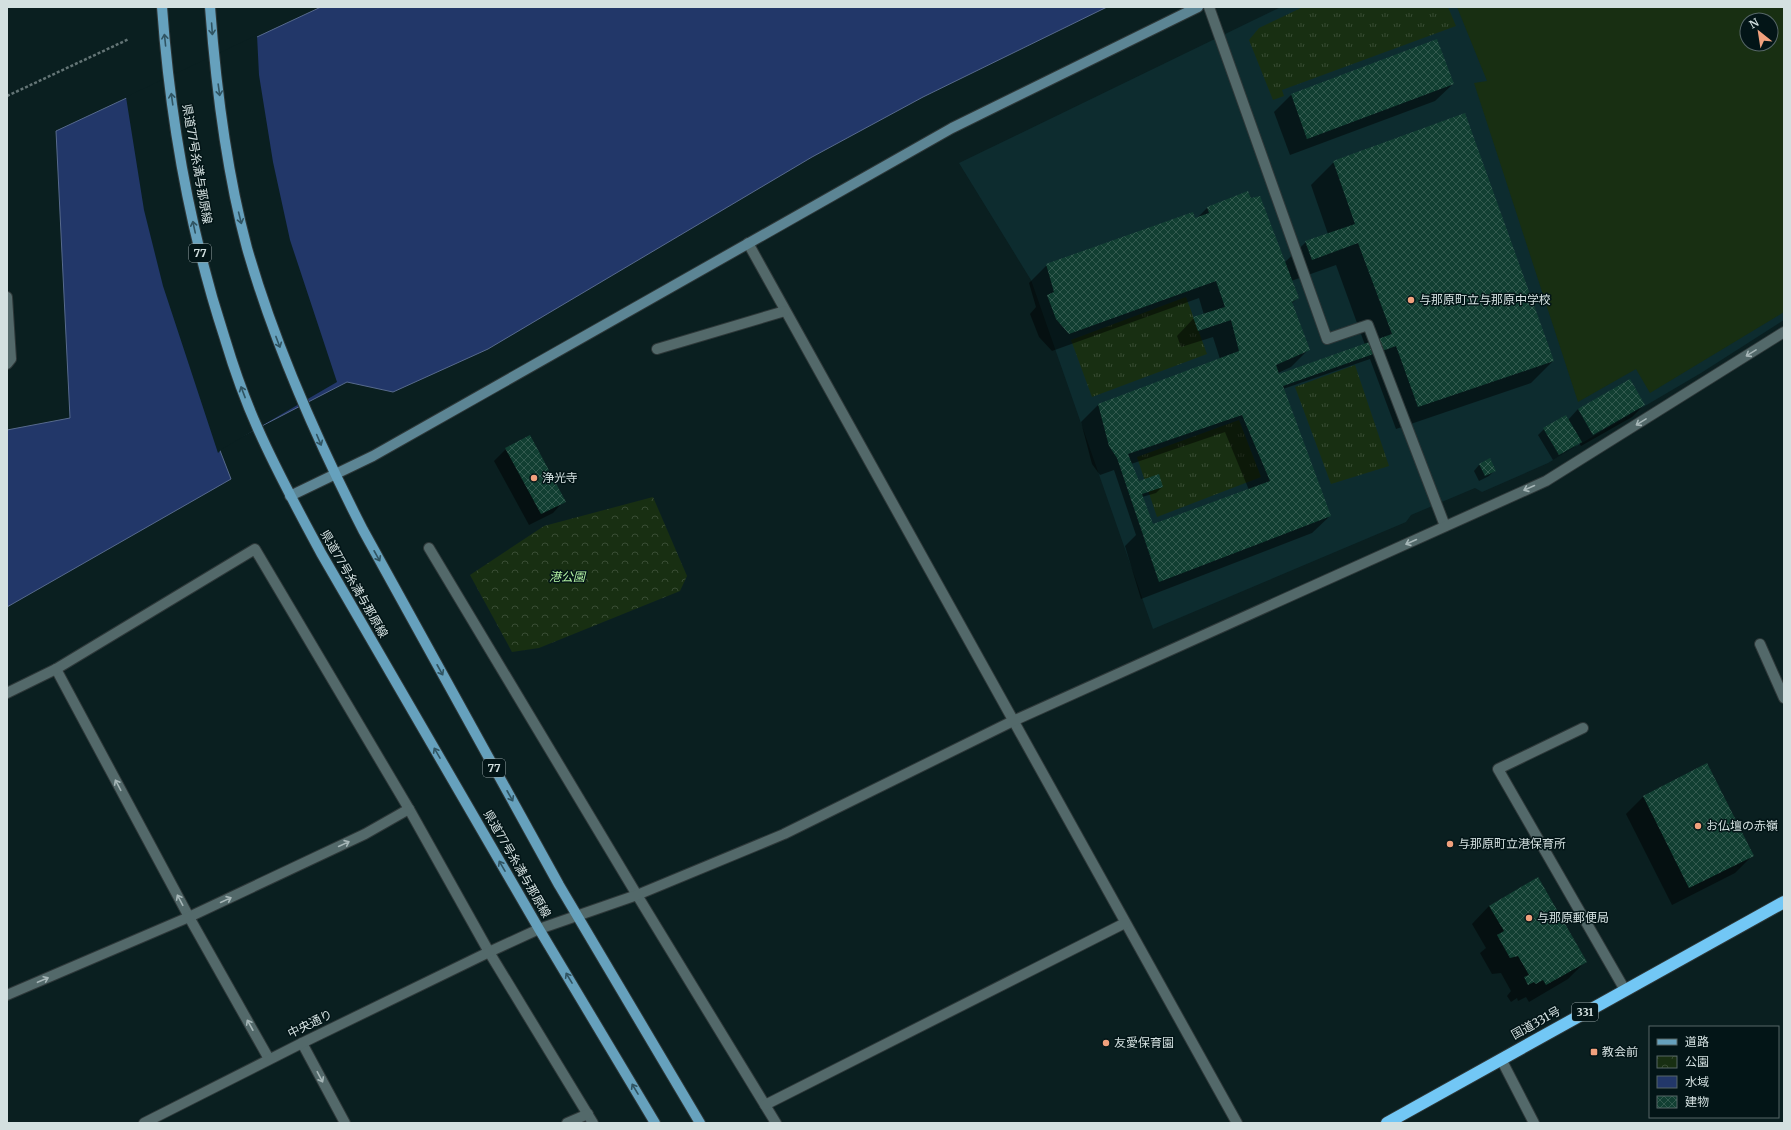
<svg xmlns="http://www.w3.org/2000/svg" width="1791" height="1130" font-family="Merriweather,'Noto Sans JP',serif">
	<defs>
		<pattern id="grass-tufts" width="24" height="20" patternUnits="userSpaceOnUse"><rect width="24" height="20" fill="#182f12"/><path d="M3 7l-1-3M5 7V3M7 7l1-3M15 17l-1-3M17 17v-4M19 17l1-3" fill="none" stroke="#394d34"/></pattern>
		<pattern id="park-crowns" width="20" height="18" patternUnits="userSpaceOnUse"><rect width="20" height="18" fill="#182f12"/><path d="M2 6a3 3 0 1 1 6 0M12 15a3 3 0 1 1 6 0" fill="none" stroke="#394d34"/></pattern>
		<pattern id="building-cross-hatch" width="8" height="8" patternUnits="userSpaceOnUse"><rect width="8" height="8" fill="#113f32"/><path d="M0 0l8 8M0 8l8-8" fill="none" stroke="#335a4f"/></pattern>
	</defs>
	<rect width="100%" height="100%" fill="#0a1f20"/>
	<path fill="#0d2c2f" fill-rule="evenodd" d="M1281,7H1784V320L1701,373L1548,463L1482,492L1475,488L1411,515L1406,522L1153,629L1031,280L959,163ZM1747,20H1771V44H1747Z"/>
	<g fill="url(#grass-tufts)">
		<polygon points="1303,7 1448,7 1456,26 1282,90 1284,96 1273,100 1249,40 1259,28"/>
		<polygon points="1186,297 1207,354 1092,397 1071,340"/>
		<polygon points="1355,365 1389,466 1331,484 1295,387"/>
		<polygon points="1239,420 1261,477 1157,517 1137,457"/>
	</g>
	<polygon fill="url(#park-crowns)" points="653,497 687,576 680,591 539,648 512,652 470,575 544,526"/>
	<path fill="#182f12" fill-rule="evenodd" d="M1457,7H1784V312L1650,393L1636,369L1578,402L1474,83L1487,81ZM1747,20H1771V44H1747Z"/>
	<polygon fill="#223769" stroke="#576a8d" points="321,7 1107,7 923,97 812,157 488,349 393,392 347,382 219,448 231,479 7,607 7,430 70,418 56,131"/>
	<polygon fill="#0a1f20" points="257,35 259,75 273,162 290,240 337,382 222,449 218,453 163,286 144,210 126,97"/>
	<g fill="#0007" fill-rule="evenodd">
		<polygon points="1437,40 1453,84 1435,101 1290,155 1274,112 1291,95"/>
		<path d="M1334,162L1553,361L1531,383L1396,429L1370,359L1283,389L1330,516L1312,533L1141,599L1125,546L1136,535L1114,470L1100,475L1092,464L1081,422L1098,405L1220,359L1213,337L1181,347L1177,336L1194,318L1204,315L1199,298L1052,351L1039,337L1030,314L1036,307L1029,283L1047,265L1195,220L1207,208L1248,192L1284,263L1306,242L1328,234L1311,185ZM1336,265L1365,345L1278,375V373L1291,367L1309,349L1291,304L1298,298L1291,281ZM1225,432L1249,490L1149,527L1142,497L1156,493L1162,487L1139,483L1131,464Z"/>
		<polygon points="1644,405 1632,417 1581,446 1579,443 1575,447 1553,460 1538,435 1544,429 1568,420 1578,409"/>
		<polygon points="530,436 564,501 553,513 529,525 494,461 506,449"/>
		<polygon points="1489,460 1495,470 1489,476 1479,481 1474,471 1479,465"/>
		<polygon points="1643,797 1753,855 1735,873 1672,905 1626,814"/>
		<polygon points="1489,906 1585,962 1568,979 1529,1002 1526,997 1518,1001 1517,998 1511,1002 1507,996 1511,991 1501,973 1492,974 1480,953 1486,948 1472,924"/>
	</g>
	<g fill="url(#building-cross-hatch)" fill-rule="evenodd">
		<polygon points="1437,39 1454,84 1307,139 1291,94"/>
		<path d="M1465,113L1554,361L1418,407L1396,346L1283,386L1331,516L1159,582L1117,458L1109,446L1098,404L1239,351L1231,320L1198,331L1193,317L1225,307L1216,281L1069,334L1056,319L1047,295L1054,292L1046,264L1193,212L1195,218L1209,213L1207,207L1248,191L1251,198L1260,196L1299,298L1292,302L1310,350L1276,365L1279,374L1392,334L1358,243L1312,260L1305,241L1355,224L1333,161ZM1242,415L1270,481L1153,524L1142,494L1163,487L1159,474L1139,481L1128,454Z"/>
		<polygon points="1630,379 1645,405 1593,435 1578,409"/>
		<polygon points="1566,415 1582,442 1559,455 1543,428"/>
		<polygon points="530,435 566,502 541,514 505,448"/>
		<polygon points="1490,458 1496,471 1485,476 1479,464"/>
		<polygon points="1707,763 1754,856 1689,888 1643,796"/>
		<polygon points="1538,877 1587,962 1546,985 1543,980 1536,984 1534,982 1528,985 1524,977 1529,975 1518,956 1510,958 1497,935 1504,931 1489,906"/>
	</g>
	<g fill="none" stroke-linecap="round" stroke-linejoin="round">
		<g stroke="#2e3839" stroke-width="12">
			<polyline id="lane" points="1209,7 1327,339 1368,325 1445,526"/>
		</g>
		<g stroke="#2e3839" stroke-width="12">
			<g id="street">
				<polyline points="748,243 1237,1123"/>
				<polyline points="7,297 11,359 7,364"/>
				<polyline points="657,349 785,311"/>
				<polyline points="429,548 637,895 776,1123"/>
				<polyline points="1760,644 1784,698"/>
				<polyline points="56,669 189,917 269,1059"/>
				<polyline points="7,693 56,669 255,549 409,809 489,952 593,1123"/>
				<polyline points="1583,728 1498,769 1625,990"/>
				<polyline points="7,995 189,917 365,834 409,809"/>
				<polyline points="302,1043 345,1123"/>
				<polyline points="1501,1059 1534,1123"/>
				<polyline points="765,1105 1125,923"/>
				<polyline points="144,1123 302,1043 489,952 539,929 637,895 784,834 1013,721 1546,481 1784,332"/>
				<polyline points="567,1123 588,1114"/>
			</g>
		</g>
		<g stroke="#2e3839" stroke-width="12">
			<polyline id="secondary" points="290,496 373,456 952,128 1198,7"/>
		</g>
		<g stroke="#2e3839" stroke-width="12">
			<g id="primary">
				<path d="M162,7C170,119 190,232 225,339C234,369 245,400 258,429C277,472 299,512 321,553L539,929L655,1123"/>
				<path d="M210,7C216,87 226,170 247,248C275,346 317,440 363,530L559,885L700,1123"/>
			</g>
		</g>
		<g stroke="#2e3839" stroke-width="14">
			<polyline id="highway" points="1387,1123 1784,902"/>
		</g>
		<polyline stroke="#647576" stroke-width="2.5" stroke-dasharray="3 2" stroke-linecap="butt" points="7,96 129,39"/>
		<use href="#lane" stroke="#53696a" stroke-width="10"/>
		<use href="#street" stroke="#53696a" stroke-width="10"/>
		<use href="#secondary" stroke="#5c8594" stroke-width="10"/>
		<use href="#primary" stroke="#66a1bd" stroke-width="10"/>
		<use href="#highway" stroke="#72c7f5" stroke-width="12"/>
	</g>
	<defs><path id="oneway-shaft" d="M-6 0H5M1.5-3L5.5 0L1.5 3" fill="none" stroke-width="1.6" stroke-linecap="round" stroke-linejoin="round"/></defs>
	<g stroke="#305462">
		<use href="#oneway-shaft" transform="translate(212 29) rotate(86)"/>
		<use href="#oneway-shaft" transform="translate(165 40) rotate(-96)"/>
		<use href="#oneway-shaft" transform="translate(219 90) rotate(82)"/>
		<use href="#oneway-shaft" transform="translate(172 99) rotate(-98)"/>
		<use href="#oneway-shaft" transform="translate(240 218) rotate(76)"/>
		<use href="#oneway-shaft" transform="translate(194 227) rotate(-102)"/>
		<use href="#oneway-shaft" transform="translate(278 342) rotate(69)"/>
		<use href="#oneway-shaft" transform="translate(243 392) rotate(-111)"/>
		<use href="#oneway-shaft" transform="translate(319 440) rotate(67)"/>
		<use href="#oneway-shaft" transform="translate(377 556) rotate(61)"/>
		<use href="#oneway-shaft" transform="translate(440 670) rotate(61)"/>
		<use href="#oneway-shaft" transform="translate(437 753) rotate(-120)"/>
		<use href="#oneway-shaft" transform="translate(510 796) rotate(61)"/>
		<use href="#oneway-shaft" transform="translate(502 866) rotate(-120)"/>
		<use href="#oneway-shaft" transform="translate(569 978) rotate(-121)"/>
		<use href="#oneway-shaft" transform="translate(635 1089) rotate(-121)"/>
	</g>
	<g stroke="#a6b6b7">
		<use href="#oneway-shaft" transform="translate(1751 353) rotate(148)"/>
		<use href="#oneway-shaft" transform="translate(1641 422) rotate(148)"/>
		<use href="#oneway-shaft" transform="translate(1529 488) rotate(156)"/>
		<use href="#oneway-shaft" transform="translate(1411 542) rotate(156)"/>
		<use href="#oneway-shaft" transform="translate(118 785) rotate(-118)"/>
		<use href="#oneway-shaft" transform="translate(344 844) rotate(-25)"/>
		<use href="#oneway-shaft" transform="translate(180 900) rotate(-118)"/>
		<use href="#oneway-shaft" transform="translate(226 900) rotate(-25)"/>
		<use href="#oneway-shaft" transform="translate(43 980) rotate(-23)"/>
		<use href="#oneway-shaft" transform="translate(250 1025) rotate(-119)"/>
		<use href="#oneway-shaft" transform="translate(320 1077) rotate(62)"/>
	</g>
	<g fill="#f1a17d" stroke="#031517" stroke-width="1.5">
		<circle cx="1411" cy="300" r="4"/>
		<circle cx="534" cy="478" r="4"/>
		<circle cx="1698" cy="826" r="4"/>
		<circle cx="1450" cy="844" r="4"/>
		<circle cx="1529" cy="918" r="4"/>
		<circle cx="1106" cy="1043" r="4"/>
		<rect x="1590" y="1048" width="8" height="8" rx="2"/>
	</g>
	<g text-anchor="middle" stroke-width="3" stroke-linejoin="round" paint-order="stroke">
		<g fill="#031517" stroke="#95a3a4" stroke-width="1">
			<rect x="189" y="244" width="22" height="18" rx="3"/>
			<rect x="483" y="759" width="22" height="18" rx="3"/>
			<rect x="1572" y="1003" width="26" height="18" rx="3"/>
		</g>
		<g font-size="11" font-weight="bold" fill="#d3e0e0">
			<text x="200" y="257">77</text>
			<text x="494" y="772">77</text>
			<text x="1585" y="1016">331</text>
		</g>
		<g font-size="12" fill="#d3e0e0" stroke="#031517">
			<text transform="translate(197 164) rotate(80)" y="4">県道77号糸満与那原線</text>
			<text transform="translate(354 584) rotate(60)" y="4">県道77号糸満与那原線</text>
			<text transform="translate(517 864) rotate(60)" y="4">県道77号糸満与那原線</text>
			<text transform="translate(1536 1023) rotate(-29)" y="4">国道331号</text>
			<text transform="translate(310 1024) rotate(-26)" y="4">中央通り</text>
		</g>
		<g font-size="12" fill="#d3e0e0" stroke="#031517" text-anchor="start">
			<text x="1419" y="304">与那原町立与那原中学校</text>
			<text x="542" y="482">浄光寺</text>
			<text x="1706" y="830">お仏壇の赤嶺</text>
			<text x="1458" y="848">与那原町立港保育所</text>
			<text x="1537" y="922">与那原郵便局</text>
			<text x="1114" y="1047">友愛保育園</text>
			<text x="1602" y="1056">教会前</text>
		</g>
		<g font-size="12" font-style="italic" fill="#b3f2a3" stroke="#031517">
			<text x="567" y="581">港公園</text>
		</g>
	</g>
	<rect width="1791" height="1130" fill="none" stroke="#d3e0e0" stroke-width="16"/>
	<rect x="1649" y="1026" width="130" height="92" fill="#031517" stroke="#566667"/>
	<rect x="1657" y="1039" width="20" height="6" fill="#66a1bd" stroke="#566667"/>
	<text x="1685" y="1046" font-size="12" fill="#d3e0e0">道路</text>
	<rect x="1657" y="1056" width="20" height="12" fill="url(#park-crowns)" stroke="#566667"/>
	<text x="1685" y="1066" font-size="12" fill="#d3e0e0">公園</text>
	<rect x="1657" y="1076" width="20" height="12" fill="#223769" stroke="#566667"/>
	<text x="1685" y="1086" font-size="12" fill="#d3e0e0">水域</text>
	<rect x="1657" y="1096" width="20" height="12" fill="url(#building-cross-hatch)" stroke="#566667"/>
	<text x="1685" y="1106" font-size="12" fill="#d3e0e0">建物</text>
	<g transform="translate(1759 32) rotate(330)"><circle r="19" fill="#031517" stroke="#566667"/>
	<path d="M0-3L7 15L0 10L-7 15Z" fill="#f1a17d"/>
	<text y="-6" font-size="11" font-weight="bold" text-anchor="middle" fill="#d3e0e0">N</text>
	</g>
</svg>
